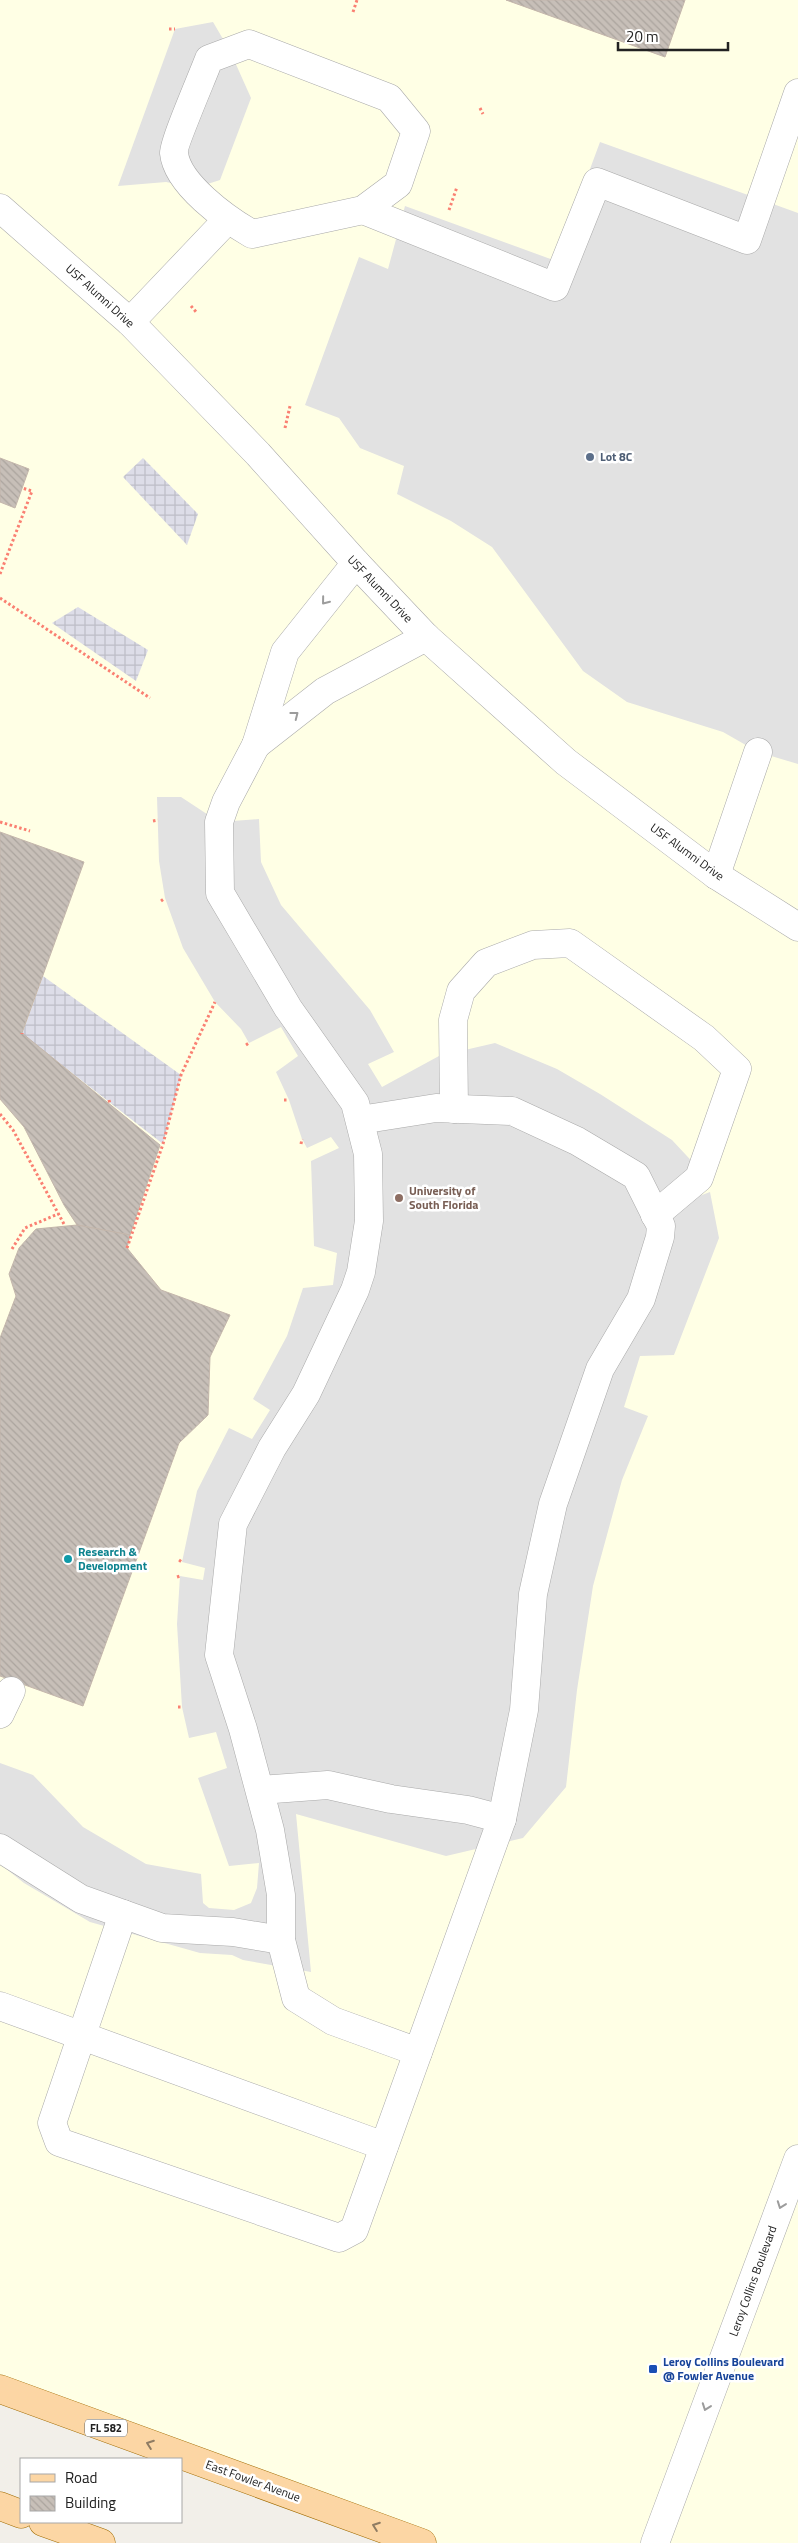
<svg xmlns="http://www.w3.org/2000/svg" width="798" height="2543" font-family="'Titillium Web',sans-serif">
	<defs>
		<pattern id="plaza-grid" width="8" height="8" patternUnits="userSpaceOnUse" patternTransform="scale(1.25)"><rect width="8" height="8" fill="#dddde8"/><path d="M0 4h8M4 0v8" fill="none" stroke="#bdbdc7"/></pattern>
		<pattern id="building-back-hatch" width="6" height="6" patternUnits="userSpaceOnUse" patternTransform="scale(1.25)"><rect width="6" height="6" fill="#c7bfb8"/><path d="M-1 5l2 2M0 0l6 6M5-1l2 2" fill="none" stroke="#aba49e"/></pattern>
	</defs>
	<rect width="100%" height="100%" fill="#f2efe9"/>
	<polygon fill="#ffffe5" points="0,0 798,0 798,2543 397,2543 0,2397"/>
	<g fill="#e2e2e2">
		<polygon points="213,22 230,51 251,98 220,180 195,188 166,182 118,186 175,29"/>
		<polygon points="600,142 798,213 798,764 758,752 723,732 627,702 583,671 492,547 451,521 397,494 404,466 360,448 339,418 305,405 359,257 388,269 405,206 556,261"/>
		<polygon points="157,797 181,797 219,822 259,819 261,862 281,905 370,1010 394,1052 368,1064 382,1087 439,1056 495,1043 557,1069 600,1094 672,1140 700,1170 686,1201 710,1192 719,1238 674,1355 640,1356 624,1407 648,1416 622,1480 593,1586 577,1690 566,1787 523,1838 446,1856 296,1814 311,1972 243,1960 232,1955 200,1953 90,1922 24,1883 0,1864 0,1763 33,1775 83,1827 146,1864 201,1874 203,1903 209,1908 234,1910 251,1903 257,1888 259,1863 229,1866 198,1778 227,1768 216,1732 189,1738 182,1707 177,1624 180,1576 203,1580 205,1568 182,1562 197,1491 229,1428 252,1439 270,1410 253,1399 287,1336 303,1288 333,1285 337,1253 314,1246 311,1161 339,1148 331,1137 307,1148 302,1139 289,1100 276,1072 298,1056 281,1027 249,1043 241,1029 215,1002 183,948 165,898 159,861"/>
	</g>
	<g fill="url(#plaza-grid)">
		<polygon points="143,458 198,514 187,545 123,477"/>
		<polygon points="78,607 148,650 136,681 52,623"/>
		<polygon points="43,976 181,1075 163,1144 22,1034"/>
	</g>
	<g fill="url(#building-back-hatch)" stroke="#c4b6ab">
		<polygon points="506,0 685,0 665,57"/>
		<polygon points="0,458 29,469 15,508 0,502"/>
		<polygon points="0,832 84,862 22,1033 160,1145 130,1235 77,1225 64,1205 24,1127 0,1099"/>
		<polygon points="77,1225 130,1235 127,1248 161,1290 230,1315 210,1357 208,1415 179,1443 83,1706 0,1676 0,1338 16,1296 9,1274 19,1248 36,1229"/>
	</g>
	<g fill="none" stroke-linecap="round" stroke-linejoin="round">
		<g stroke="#a9a9a9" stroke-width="29">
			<g id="minor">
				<path d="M249,44L389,98L416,131L398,184L363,210L252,234C226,219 177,184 174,153C173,144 204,73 209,59Z"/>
				<polyline points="0,208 130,322 258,454 356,563 426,637 566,762 716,875 798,927"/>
				<polyline points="363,210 555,287 597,182 747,240 798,93"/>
				<polyline points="130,322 227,220"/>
				<polyline points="356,563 285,652 256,745 226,802 219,822 220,893 288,1008 355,1103 368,1154 369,1221 361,1272 355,1290 306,1394 272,1448 233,1524 219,1655 243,1729 270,1830 281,1895 281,1940 296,1998 333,2021 418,2052"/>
				<polyline points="256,745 325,691 426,637"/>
				<polyline points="716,875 758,752"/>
				<polyline points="454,1109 453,1020 461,991 486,963 533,945 570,943 704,1038 737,1069 699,1178 655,1215"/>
				<polyline points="0,1714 11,1691"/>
				<polyline points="260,1790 328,1785 391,1799 468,1810 502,1819 524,1710 533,1594 553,1504 600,1369 641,1299 660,1237 661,1226 636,1176 577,1141 512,1111 436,1108 360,1120"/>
				<polyline points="0,1848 81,1899 162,1928 233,1932 281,1940"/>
				<polyline points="123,1914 52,2123 59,2142 339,2238 354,2230 502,1819"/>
				<polyline points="0,2006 384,2146"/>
				<polyline points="655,2543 798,2159"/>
			</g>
		</g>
		<g stroke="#a06b00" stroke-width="29">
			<g id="major">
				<polyline points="0,2389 422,2543"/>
				<polyline points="0,2506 21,2514"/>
				<polyline points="43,2522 101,2543"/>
			</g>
		</g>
		<g stroke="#fa8072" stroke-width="3" stroke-dasharray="2.5 2.5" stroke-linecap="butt">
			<polyline points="353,12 357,0"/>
			<polyline points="169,29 175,29"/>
			<polyline points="480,108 483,114"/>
			<polyline points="449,210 457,187"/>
			<polyline points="191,306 197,313"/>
			<polyline points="285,428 290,406"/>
			<polyline points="0,574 32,491 22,488"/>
			<polyline points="0,598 150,698"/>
			<polyline points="153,821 158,820"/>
			<polyline points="0,822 30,831"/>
			<polyline points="161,901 165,898"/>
			<polyline points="22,1033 22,1034"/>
			<polyline points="246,1045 249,1043"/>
			<polyline points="109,1100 110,1104"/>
			<polyline points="284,1100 289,1100"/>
			<polyline points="0,1114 13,1130 65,1226"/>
			<polyline points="301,1144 302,1139"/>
			<polyline points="127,1248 163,1144 181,1075 215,1002"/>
			<polyline points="12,1249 25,1228 58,1214"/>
			<polyline points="179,1560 182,1562"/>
			<polyline points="177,1577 180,1576"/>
			<polyline points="178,1707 182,1707"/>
		</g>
		<use href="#minor" stroke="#fff" stroke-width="28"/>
		<use href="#major" stroke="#fcd6a4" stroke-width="28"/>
	</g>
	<defs><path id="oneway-chevron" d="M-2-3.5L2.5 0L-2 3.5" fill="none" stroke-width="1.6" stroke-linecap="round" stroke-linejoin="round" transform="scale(1.25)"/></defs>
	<g stroke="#9c9c9c">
		<use href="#oneway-chevron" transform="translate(325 601) rotate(129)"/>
		<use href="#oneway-chevron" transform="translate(295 715) rotate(-38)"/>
		<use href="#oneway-chevron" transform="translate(781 2205) rotate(110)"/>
		<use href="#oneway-chevron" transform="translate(706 2407) rotate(110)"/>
	</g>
	<g stroke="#8f7c63">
		<use href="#oneway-chevron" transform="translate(150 2444) rotate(-160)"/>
		<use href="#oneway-chevron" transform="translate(376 2526) rotate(-160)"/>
	</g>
	<circle fill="#5c6f8a" stroke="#fff" stroke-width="2" cx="590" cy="457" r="5"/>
	<circle fill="#8d6e63" stroke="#fff" stroke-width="2" cx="399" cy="1198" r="5"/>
	<circle fill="#0f9aa8" stroke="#fff" stroke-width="2" cx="68" cy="1559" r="5"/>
	<rect fill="#1a4fb4" stroke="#fff" stroke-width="2" x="648" y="2364" width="10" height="10" rx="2.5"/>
	<g text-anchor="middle" stroke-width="5" stroke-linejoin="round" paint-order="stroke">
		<rect fill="#fff" stroke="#646464" stroke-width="1" x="85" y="2419.5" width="42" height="17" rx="4"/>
		<g font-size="11" font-weight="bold" fill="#222">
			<text x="106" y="2432">FL 582</text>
		</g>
		<g font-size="12" fill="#222" stroke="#fff">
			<text transform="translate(100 296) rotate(42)" y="4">USF Alumni Drive</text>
			<text transform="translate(380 589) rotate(46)" y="4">USF Alumni Drive</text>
			<text transform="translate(687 852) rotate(36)" y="4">USF Alumni Drive</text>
			<text transform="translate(753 2281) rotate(-70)" y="4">Leroy Collins Boulevard</text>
			<text transform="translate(253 2481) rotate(20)" y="4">East Fowler Avenue</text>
		</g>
		<g font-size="12" font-weight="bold" fill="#4e5e75" stroke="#fff" text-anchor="start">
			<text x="600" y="461">Lot 8C</text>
		</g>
		<g font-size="12" font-weight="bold" fill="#785e54" stroke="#fff" text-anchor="start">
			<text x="409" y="1195">University of<tspan x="409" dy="14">South Florida</tspan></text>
		</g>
		<g font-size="12" font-weight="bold" fill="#0d838f" stroke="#fff" text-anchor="start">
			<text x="78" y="1556">Research &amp;<tspan x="78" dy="14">Development</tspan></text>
		</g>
		<g font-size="12" font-weight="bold" fill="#164399" stroke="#fff" text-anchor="start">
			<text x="663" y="2366">Leroy Collins Boulevard<tspan x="663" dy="14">@ Fowler Avenue</tspan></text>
		</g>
	</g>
	<rect x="20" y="2458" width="162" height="65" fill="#ffffff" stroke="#a7a7a7"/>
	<rect x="30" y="2474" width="25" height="8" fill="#fcd6a4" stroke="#a7a7a7"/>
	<text x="65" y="2483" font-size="15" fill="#222222">Road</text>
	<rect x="30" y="2496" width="25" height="15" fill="url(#building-back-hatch)" stroke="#a7a7a7"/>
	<text x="65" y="2508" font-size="15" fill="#222222">Building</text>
	<path d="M618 42v8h110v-8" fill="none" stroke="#222222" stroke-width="2.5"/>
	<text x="626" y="42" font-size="15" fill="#222222" stroke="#ffffff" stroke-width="4" paint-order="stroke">20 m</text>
</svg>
